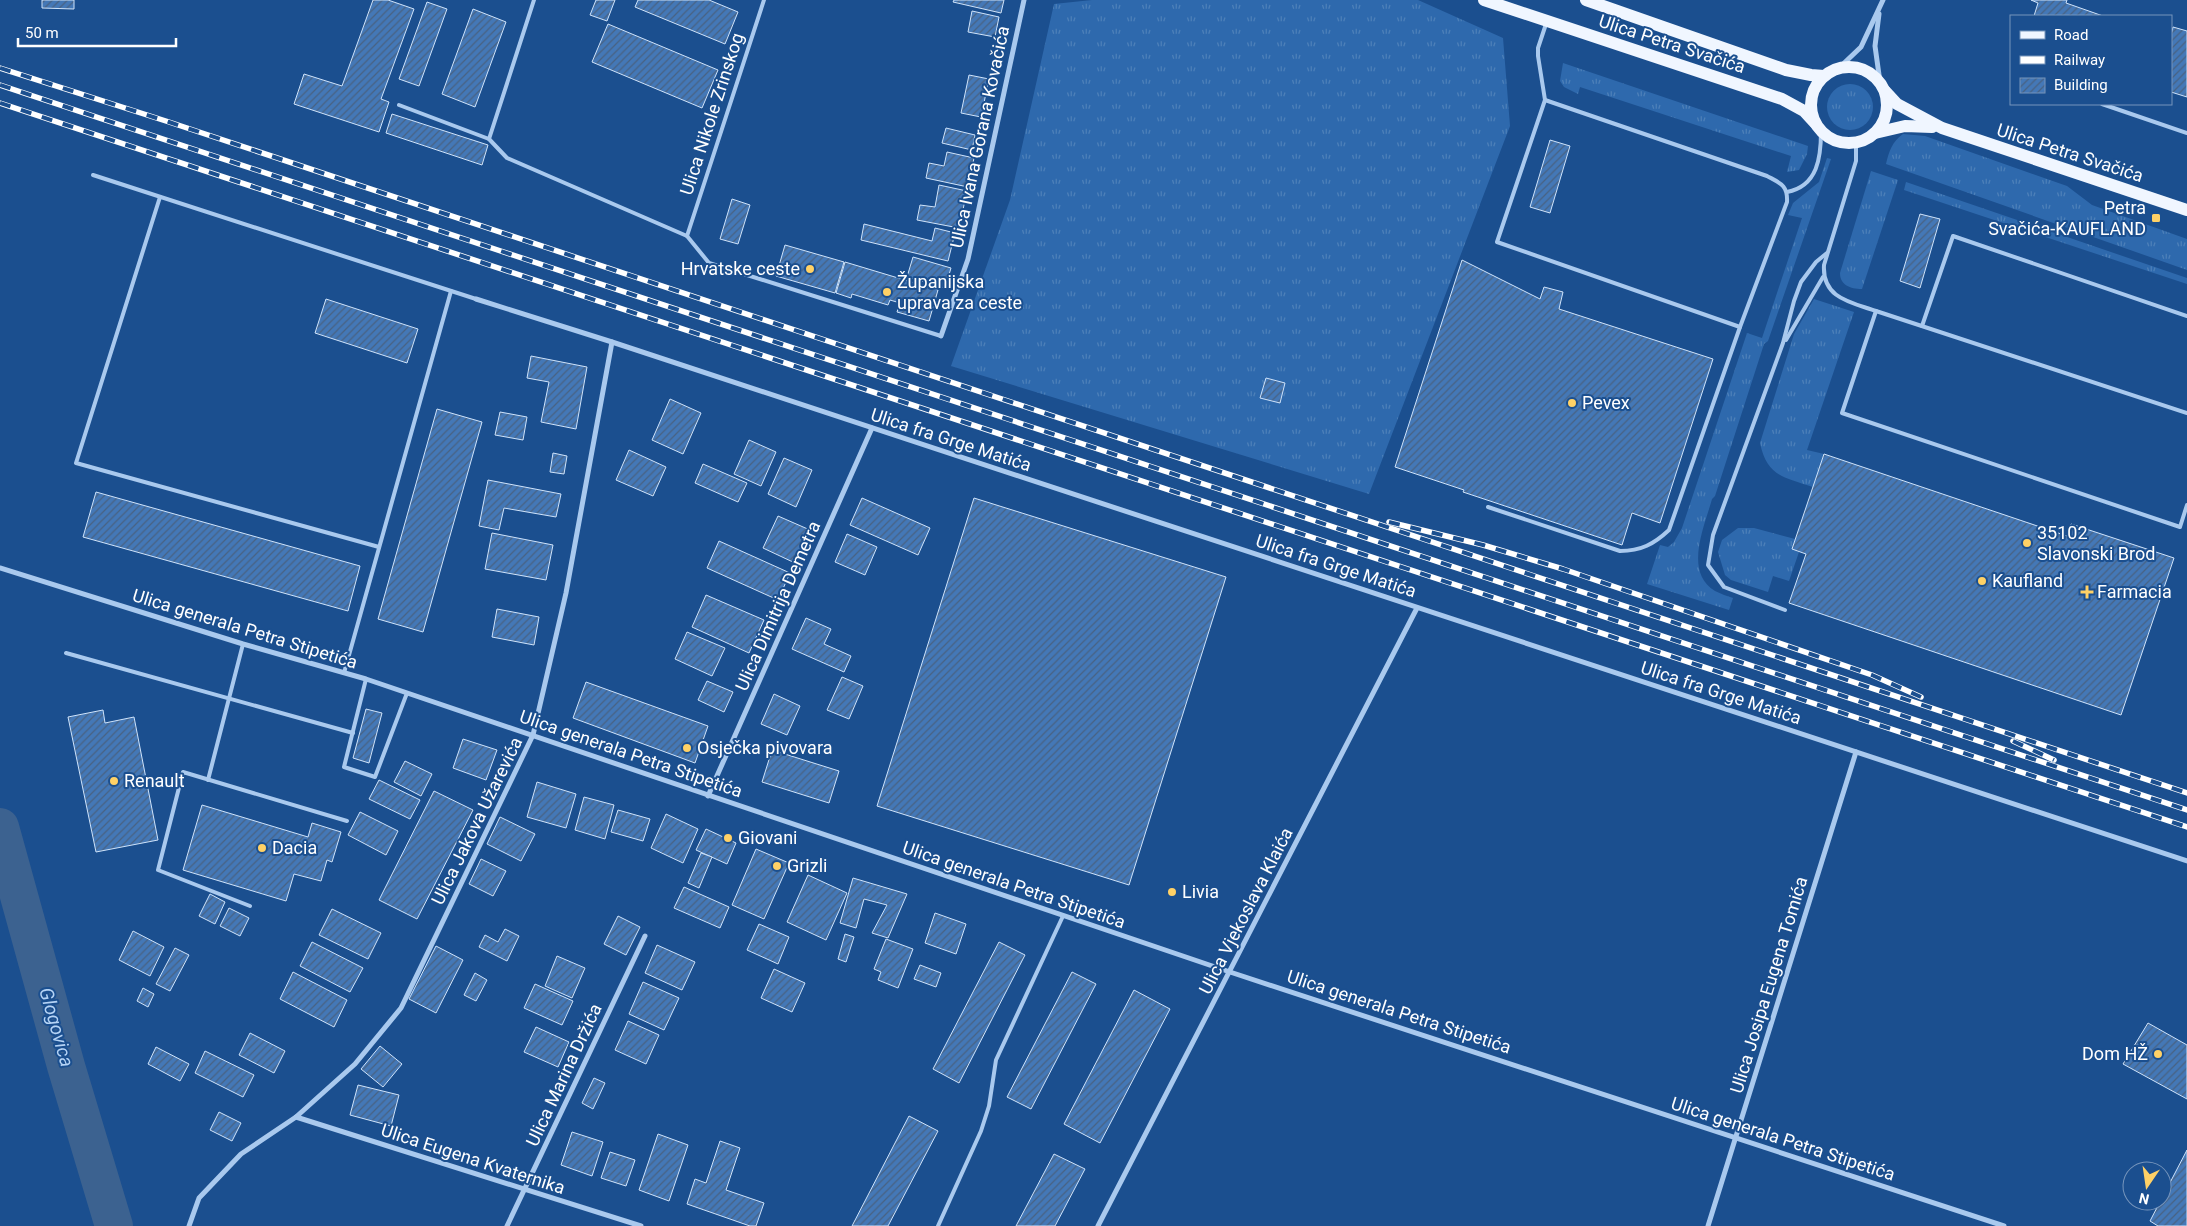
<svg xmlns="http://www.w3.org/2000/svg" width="2187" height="1226" font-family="Roboto,sans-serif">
	<defs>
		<pattern id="grass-tufts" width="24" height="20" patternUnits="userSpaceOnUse" patternTransform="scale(1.25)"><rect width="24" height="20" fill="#2e69ad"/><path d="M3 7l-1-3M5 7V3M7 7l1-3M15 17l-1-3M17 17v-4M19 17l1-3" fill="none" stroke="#4d80b9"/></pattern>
		<pattern id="building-hatch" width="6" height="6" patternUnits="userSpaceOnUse" patternTransform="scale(1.25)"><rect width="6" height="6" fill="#4478b7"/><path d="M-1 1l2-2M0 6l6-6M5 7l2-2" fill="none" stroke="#486282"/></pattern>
	</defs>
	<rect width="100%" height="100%" fill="#1b4f8f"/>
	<g fill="url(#grass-tufts)">
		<polygon points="1092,0 1418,0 1503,38 1510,126 1369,494 951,366 1010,200 1054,4"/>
		<polygon points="1563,63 1808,146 1807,154 1799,170 1787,172 1791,156 1580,87 1578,94 1564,87 1560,81"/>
		<circle cx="1850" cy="107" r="23"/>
		<path d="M1903,134L1925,136L2067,186L2092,205L2187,239V270L1886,164C1889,151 1892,142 1903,134Z"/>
		<path d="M1827,158L1831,159L1768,341L1764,344L1715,496L1712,499C1705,525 1683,572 1715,591C1721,594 1727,596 1733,598L1729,610L1647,584L1660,545L1668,547L1674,542L1682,528L1747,333L1762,338L1802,218L1788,215L1793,203L1819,182Z"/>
		<path d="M1871,171L1898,180L1862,289C1850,289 1840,285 1840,273Z"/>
		<polygon points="1906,182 2187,278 2187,284 1904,190"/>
		<path d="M1814,299L1854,312L1807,450L1824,454L1813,487C1783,477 1767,476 1760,443L1794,334Z"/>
		<polygon points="1738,528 1754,528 1795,539 1792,549 1799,552 1789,581 1773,576 1768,592 1731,580 1725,575 1718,552 1722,540"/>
	</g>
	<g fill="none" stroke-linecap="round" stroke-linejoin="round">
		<polyline stroke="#3c6290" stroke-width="38" points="0,827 66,1066 114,1226"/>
	</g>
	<g fill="url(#building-hatch)" stroke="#cfe3fa">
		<polygon points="42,0 74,0 74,9 42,8"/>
		<polygon points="373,0 388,0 414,9 381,99 389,102 379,132 294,104 304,74 342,86"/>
		<polygon points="596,0 615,0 607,21 590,15"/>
		<polygon points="638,0 709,0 738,12 725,44 635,7"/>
		<polygon points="954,0 1004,0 1001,13 953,2"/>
		<polygon points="2031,0 2067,0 2066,3 2103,16 2034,16 2038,3"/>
		<polygon points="427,2 447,9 419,86 399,79"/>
		<polygon points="473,9 506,22 475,107 442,94"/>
		<polygon points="972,11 999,17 995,37 968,32"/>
		<polygon points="608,24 718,70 702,108 592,62"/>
		<polygon points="2173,27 2187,31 2187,97 2171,92 2171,35"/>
		<polygon points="969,75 989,79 981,117 961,113"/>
		<polygon points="392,114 488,145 482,165 386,133"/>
		<polygon points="946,128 975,135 972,150 942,143"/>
		<polygon points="1550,140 1570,146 1550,213 1530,207"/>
		<polygon points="947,152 974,158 968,187 926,178 929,163 944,166"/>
		<polygon points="939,185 967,191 959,228 917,220 920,205 935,207"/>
		<polygon points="732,199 750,205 738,244 720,239"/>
		<polygon points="1920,214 1940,219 1920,288 1900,281"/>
		<polygon points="864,224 932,241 935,228 955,233 948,261 861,240"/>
		<polygon points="785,245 844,262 835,293 776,276"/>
		<polygon points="913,257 951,268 945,288 907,277"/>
		<polygon points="1462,260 1540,299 1544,287 1563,292 1559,309 1713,359 1660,523 1632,513 1622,545 1463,492 1464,490 1395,467"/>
		<polygon points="845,262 938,290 929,321 897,312 900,303 890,300 888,305 852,294 851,298 836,293"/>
		<polygon points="326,299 418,329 407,363 315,333"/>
		<polygon points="531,356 587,367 576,429 541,422 549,382 527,378"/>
		<polygon points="1266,378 1285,383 1280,403 1260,398"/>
		<polygon points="670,399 701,413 683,454 652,440"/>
		<polygon points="437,409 482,422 423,632 378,619"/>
		<polygon points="500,412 527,417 523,440 495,435"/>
		<polygon points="749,440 776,452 761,486 734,474"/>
		<polygon points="629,450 666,467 653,496 616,480"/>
		<polygon points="553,453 567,456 564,474 550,472"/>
		<polygon points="1824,454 2067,536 2071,524 2174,558 2121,715 1789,603 1806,554 1792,549"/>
		<polygon points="784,458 812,470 796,507 768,494"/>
		<polygon points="703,464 747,483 738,502 695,483"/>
		<polygon points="488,480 561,494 556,517 504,508 499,530 479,526"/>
		<polygon points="96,492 360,566 348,611 83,537"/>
		<polygon points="862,498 930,528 918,555 850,525"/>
		<polygon points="974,498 1226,577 1129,885 877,806"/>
		<polygon points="778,516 810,530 795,563 763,548"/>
		<polygon points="492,533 553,545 546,580 485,569"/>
		<polygon points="847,534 877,547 865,575 835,562"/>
		<polygon points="719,541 790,573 778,600 707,568"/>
		<polygon points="706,595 764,620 749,653 692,627"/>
		<polygon points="497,609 539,617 534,645 492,637"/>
		<polygon points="806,618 831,629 824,644 851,656 844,672 792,649"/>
		<polygon points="687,632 725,648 712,676 675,659"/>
		<polygon points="842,677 863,686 849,719 827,710"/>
		<polygon points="707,681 733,692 724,712 698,700"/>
		<polygon points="586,682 708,726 695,763 573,718"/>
		<polygon points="774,694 800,706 787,735 761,724"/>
		<polygon points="366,709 382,713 369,763 353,758"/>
		<polygon points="103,710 105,723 134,717 158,840 96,852 68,717"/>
		<polygon points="463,739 497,750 486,780 453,768"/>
		<polygon points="772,750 839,771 829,803 762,782"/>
		<polygon points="405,761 432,774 421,796 394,782"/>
		<polygon points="379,780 420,800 410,819 369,799"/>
		<polygon points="537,782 576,794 566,828 527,817"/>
		<polygon points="434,791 473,810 417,919 379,900"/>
		<polygon points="584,797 614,805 605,839 575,830"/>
		<polygon points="202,805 308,837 312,823 341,832 332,862 327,860 321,881 294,874 286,901 183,870"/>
		<polygon points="618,810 650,819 643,841 611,832"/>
		<polygon points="360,812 398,831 386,855 348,835"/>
		<polygon points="666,814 698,829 683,863 651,848"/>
		<polygon points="500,817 535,834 521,861 487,844"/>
		<polygon points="706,829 736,843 727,864 696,850"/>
		<polygon points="756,849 789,863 764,919 732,905"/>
		<polygon points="701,853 712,857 699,888 688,883"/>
		<polygon points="481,859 506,871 493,896 469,884"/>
		<polygon points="808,875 847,893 826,940 787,922"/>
		<polygon points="853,878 907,894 888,938 872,933 887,905 864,899 856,928 840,923"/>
		<polygon points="684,887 729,907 720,928 674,908"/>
		<polygon points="210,894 225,902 215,924 199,916"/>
		<polygon points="229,908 249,918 240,936 220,926"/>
		<polygon points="332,909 381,933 368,959 319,935"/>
		<polygon points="935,913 966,924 956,954 925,943"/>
		<polygon points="618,916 640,927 626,955 604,944"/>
		<polygon points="759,924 789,937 778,964 747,950"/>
		<polygon points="505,929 519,936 507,961 479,947 485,935 498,942"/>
		<polygon points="133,931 164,947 150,976 119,960"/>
		<polygon points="845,934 854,937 846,962 838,959"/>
		<polygon points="886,939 913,949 898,988 878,980 881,972 874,969"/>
		<polygon points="312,942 363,968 350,992 300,966"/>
		<polygon points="999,942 1025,955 959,1083 933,1069"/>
		<polygon points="657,945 695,962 682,990 645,973"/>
		<polygon points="436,946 463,960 436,1013 409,999"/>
		<polygon points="175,948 189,955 170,991 156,984"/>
		<polygon points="557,956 585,968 572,998 545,986"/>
		<polygon points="920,965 941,973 936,987 914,979"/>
		<polygon points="774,969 805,983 792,1012 761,998"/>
		<polygon points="293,972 347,1000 334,1027 280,999"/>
		<polygon points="1072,972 1096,984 1031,1109 1007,1097"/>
		<polygon points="475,973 487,980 476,1001 464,995"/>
		<polygon points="643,982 679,998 664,1030 629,1014"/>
		<polygon points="535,984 573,1001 562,1025 524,1008"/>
		<polygon points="143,988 154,994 148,1007 137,1001"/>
		<polygon points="1134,990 1170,1009 1100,1143 1064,1124"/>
		<polygon points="628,1021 659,1035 646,1064 615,1050"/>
		<polygon points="2148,1023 2187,1045 2187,1099 2123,1064"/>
		<polygon points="536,1027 569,1042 558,1067 524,1052"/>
		<polygon points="250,1033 285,1051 274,1073 239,1055"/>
		<polygon points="380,1046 402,1064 383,1087 361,1069"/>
		<polygon points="156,1047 189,1064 180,1081 148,1064"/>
		<polygon points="205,1051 254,1075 243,1097 195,1073"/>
		<polygon points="594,1078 605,1083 593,1109 582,1103"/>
		<polygon points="358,1085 399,1095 391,1126 350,1115"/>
		<polygon points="219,1112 241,1123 232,1141 210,1130"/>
		<polygon points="909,1116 938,1131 888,1226 852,1226"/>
		<polygon points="572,1132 603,1142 592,1176 561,1165"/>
		<polygon points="658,1134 688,1145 669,1201 639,1190"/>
		<polygon points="720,1141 740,1148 726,1190 764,1203 756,1226 750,1226 687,1204 695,1179 706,1183"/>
		<polygon points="2187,1150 2187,1226 2158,1226 2150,1221"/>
		<polygon points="610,1152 635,1160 626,1186 601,1178"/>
		<polygon points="1054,1154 1085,1169 1055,1226 1016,1226"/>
	</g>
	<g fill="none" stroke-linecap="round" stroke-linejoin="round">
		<g stroke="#a9c9ee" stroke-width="4">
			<polyline points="1546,24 1538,48 1538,56 1545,100 1497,242 1740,327"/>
			<polyline points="2102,104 2187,133"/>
			<polyline points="399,105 489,139 507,158 687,236 709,263 941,336"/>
			<polyline points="489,139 534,0"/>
			<path d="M1856,142V161L1824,265C1822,298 1850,302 1876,311L2187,413"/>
			<polyline points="93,175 476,299"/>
			<path d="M1787,192C1818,186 1821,157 1821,131"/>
			<polyline points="160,197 76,463 379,547"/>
			<polyline points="687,236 764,0"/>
			<polyline points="1876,311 1842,413 2180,527 2187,505"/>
			<polyline points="1922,326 1953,236 2187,316"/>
			<polyline points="1786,340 1823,277"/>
			<path d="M1488,507L1620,551C1641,551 1654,544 1669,530L1740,327L1787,202C1788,185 1780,183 1767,176L1545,100"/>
			<polyline points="1785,610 1724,587 1708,565 1713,535 1783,343 1794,301 1801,282 1816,262 1827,253"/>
			<polyline points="66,653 353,733"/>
			<polyline points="344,673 451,291"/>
			<polyline points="366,679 344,767 375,777 407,693"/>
			<polyline points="208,780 243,644"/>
			<polyline points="250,906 158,870 183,772 347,821"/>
			<polyline points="938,1226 981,1131 989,1106 996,1060 1063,916"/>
		</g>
		<g stroke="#a9c9ee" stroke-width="5">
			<polyline points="1879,14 1875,46 1880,82"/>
			<polyline points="1840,67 1861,47 1883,0"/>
			<polyline points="476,299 612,342 2187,861"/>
			<polyline points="941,336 968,259 1024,0"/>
			<polyline points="0,568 243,644 366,679 1230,972 2004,1226"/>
			<polyline points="708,796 872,428"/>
			<polyline points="296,1117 641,1226"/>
			<polyline points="189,1226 199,1198 241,1154 296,1117 355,1064 401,1008 533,735 566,593 612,342"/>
			<polyline points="507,1226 645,936"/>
			<polyline points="1098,1226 1417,608"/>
			<polyline points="1708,1226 1856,752"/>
		</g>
		<g stroke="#f0f6ff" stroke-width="12">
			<polyline points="1484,0 1782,99 1804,111 1815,123"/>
			<polyline points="1586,0 1786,70 1811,75 1824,76"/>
			<circle cx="1849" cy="105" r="38"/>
			<polyline points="1885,91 1897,104 1942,128 2187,210"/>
			<polyline points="1875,133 1905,126 1932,127"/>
		</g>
		<g stroke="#fff" stroke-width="5.5">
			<g id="rail">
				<polyline points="0,68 169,122 2187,793"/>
				<polyline points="0,85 2187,810"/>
				<polyline points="0,103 2187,827"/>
				<polyline points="1389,522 1483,545 1563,569 1872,675 1921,697"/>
				<polyline points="2013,741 2054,760"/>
			</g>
		</g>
		<use href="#rail" stroke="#1b4f8f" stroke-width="4" stroke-dasharray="11" stroke-linecap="butt"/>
	</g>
	<g fill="#ffd166" stroke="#1b4f8f" stroke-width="2">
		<rect x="2151" y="213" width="10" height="10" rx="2.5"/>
		<circle cx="810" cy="269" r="5"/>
		<circle cx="887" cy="292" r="5"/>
		<circle cx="1572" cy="403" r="5"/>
		<circle cx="2027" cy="543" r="5"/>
		<circle cx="1982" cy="581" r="5"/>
		<path d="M2084.5 584.5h5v5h5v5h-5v5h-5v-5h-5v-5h5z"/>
		<circle cx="687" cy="748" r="5"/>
		<circle cx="114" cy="781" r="5"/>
		<circle cx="728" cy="838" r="5"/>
		<circle cx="262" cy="848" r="5"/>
		<circle cx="777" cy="866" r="5"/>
		<circle cx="1172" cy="892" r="5"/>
		<circle cx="2158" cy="1054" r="5"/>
	</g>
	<g text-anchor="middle" stroke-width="4" stroke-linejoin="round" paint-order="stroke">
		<g font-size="18" fill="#fff" stroke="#1b4f8f">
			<text transform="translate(1672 44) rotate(18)" y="6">Ulica Petra Svačića</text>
			<text transform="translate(712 114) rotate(-72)" y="6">Ulica Nikole Zrinskog</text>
			<text transform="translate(980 137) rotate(-78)" y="6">Ulica Ivana Gorana Kovačića</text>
			<text transform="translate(2070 153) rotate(18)" y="6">Ulica Petra Svačića</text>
			<text transform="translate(951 440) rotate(18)" y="6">Ulica fra Grge Matića</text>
			<text transform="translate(1336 566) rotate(18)" y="6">Ulica fra Grge Matića</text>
			<text transform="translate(778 606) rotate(-66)" y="6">Ulica Dimitrija Demetra</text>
			<text transform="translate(245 629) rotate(17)" y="6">Ulica generala Petra Stipetića</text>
			<text transform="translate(1721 693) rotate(18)" y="6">Ulica fra Grge Matića</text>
			<text transform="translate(631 754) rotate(19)" y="6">Ulica generala Petra Stipetića</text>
			<text transform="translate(477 821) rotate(-64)" y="6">Ulica Jakova Užarevića</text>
			<text transform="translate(1014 885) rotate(19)" y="6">Ulica generala Petra Stipetića</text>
			<text transform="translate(1246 911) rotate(-63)" y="6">Ulica Vjekoslava Klaića</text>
			<text transform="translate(1769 985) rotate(-73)" y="6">Ulica Josipa Eugena Tomića</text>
			<text transform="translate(1399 1012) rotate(18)" y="6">Ulica generala Petra Stipetića</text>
			<text transform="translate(564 1075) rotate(-65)" y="6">Ulica Marina Držića</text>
			<text transform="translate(1783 1139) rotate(18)" y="6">Ulica generala Petra Stipetića</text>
			<text transform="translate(473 1159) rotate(18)" y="6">Ulica Eugena Kvaternika</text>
		</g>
		<g font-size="18" fill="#fff" stroke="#1b4f8f" text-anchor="start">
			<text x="2146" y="214" text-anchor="end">Petra<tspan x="2146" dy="21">Svačića-KAUFLAND</tspan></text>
			<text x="800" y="275" text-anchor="end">Hrvatske ceste</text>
			<text x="897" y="288">Županijska<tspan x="897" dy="21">uprava za ceste</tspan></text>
			<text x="1582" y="409">Pevex</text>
			<text x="2037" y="539">35102<tspan x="2037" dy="21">Slavonski Brod</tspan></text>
			<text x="1992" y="587">Kaufland</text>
			<text x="2097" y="598">Farmacia</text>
			<text x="697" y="754">Osječka pivovara</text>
			<text x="124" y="787">Renault</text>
			<text x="738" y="844">Giovani</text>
			<text x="272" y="854">Dacia</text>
			<text x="787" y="872">Grizli</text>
			<text x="1182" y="898">Livia</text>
			<text x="2148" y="1060" text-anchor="end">Dom HŽ</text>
		</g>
		<g font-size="19" font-style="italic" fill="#b5d3f5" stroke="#1b4f8f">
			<text transform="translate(57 1027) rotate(74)" y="7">Glogovica</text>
		</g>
	</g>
	<rect x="2010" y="15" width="162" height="90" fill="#1b4f8f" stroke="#7695bc"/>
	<rect x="2020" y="31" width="25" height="8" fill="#f0f6ff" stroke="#7695bc"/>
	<text x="2054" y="40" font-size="15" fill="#ffffff">Road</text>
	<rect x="2020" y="56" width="25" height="8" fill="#ffffff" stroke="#7695bc"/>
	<text x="2054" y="65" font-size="15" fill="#ffffff">Railway</text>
	<rect x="2020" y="78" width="25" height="15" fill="url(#building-hatch)" stroke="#7695bc"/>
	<text x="2054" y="90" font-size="15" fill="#ffffff">Building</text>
	<g transform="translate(2147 1186) rotate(193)"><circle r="24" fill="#1b4f8f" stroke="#7695bc"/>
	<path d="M0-4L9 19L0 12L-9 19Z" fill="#ffd166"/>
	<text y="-8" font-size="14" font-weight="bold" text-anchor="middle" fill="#ffffff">N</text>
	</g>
	<path d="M18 38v8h158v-8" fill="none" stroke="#ffffff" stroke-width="2.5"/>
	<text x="25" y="38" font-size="15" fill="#ffffff" stroke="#1b4f8f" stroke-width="4" paint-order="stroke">50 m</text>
</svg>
